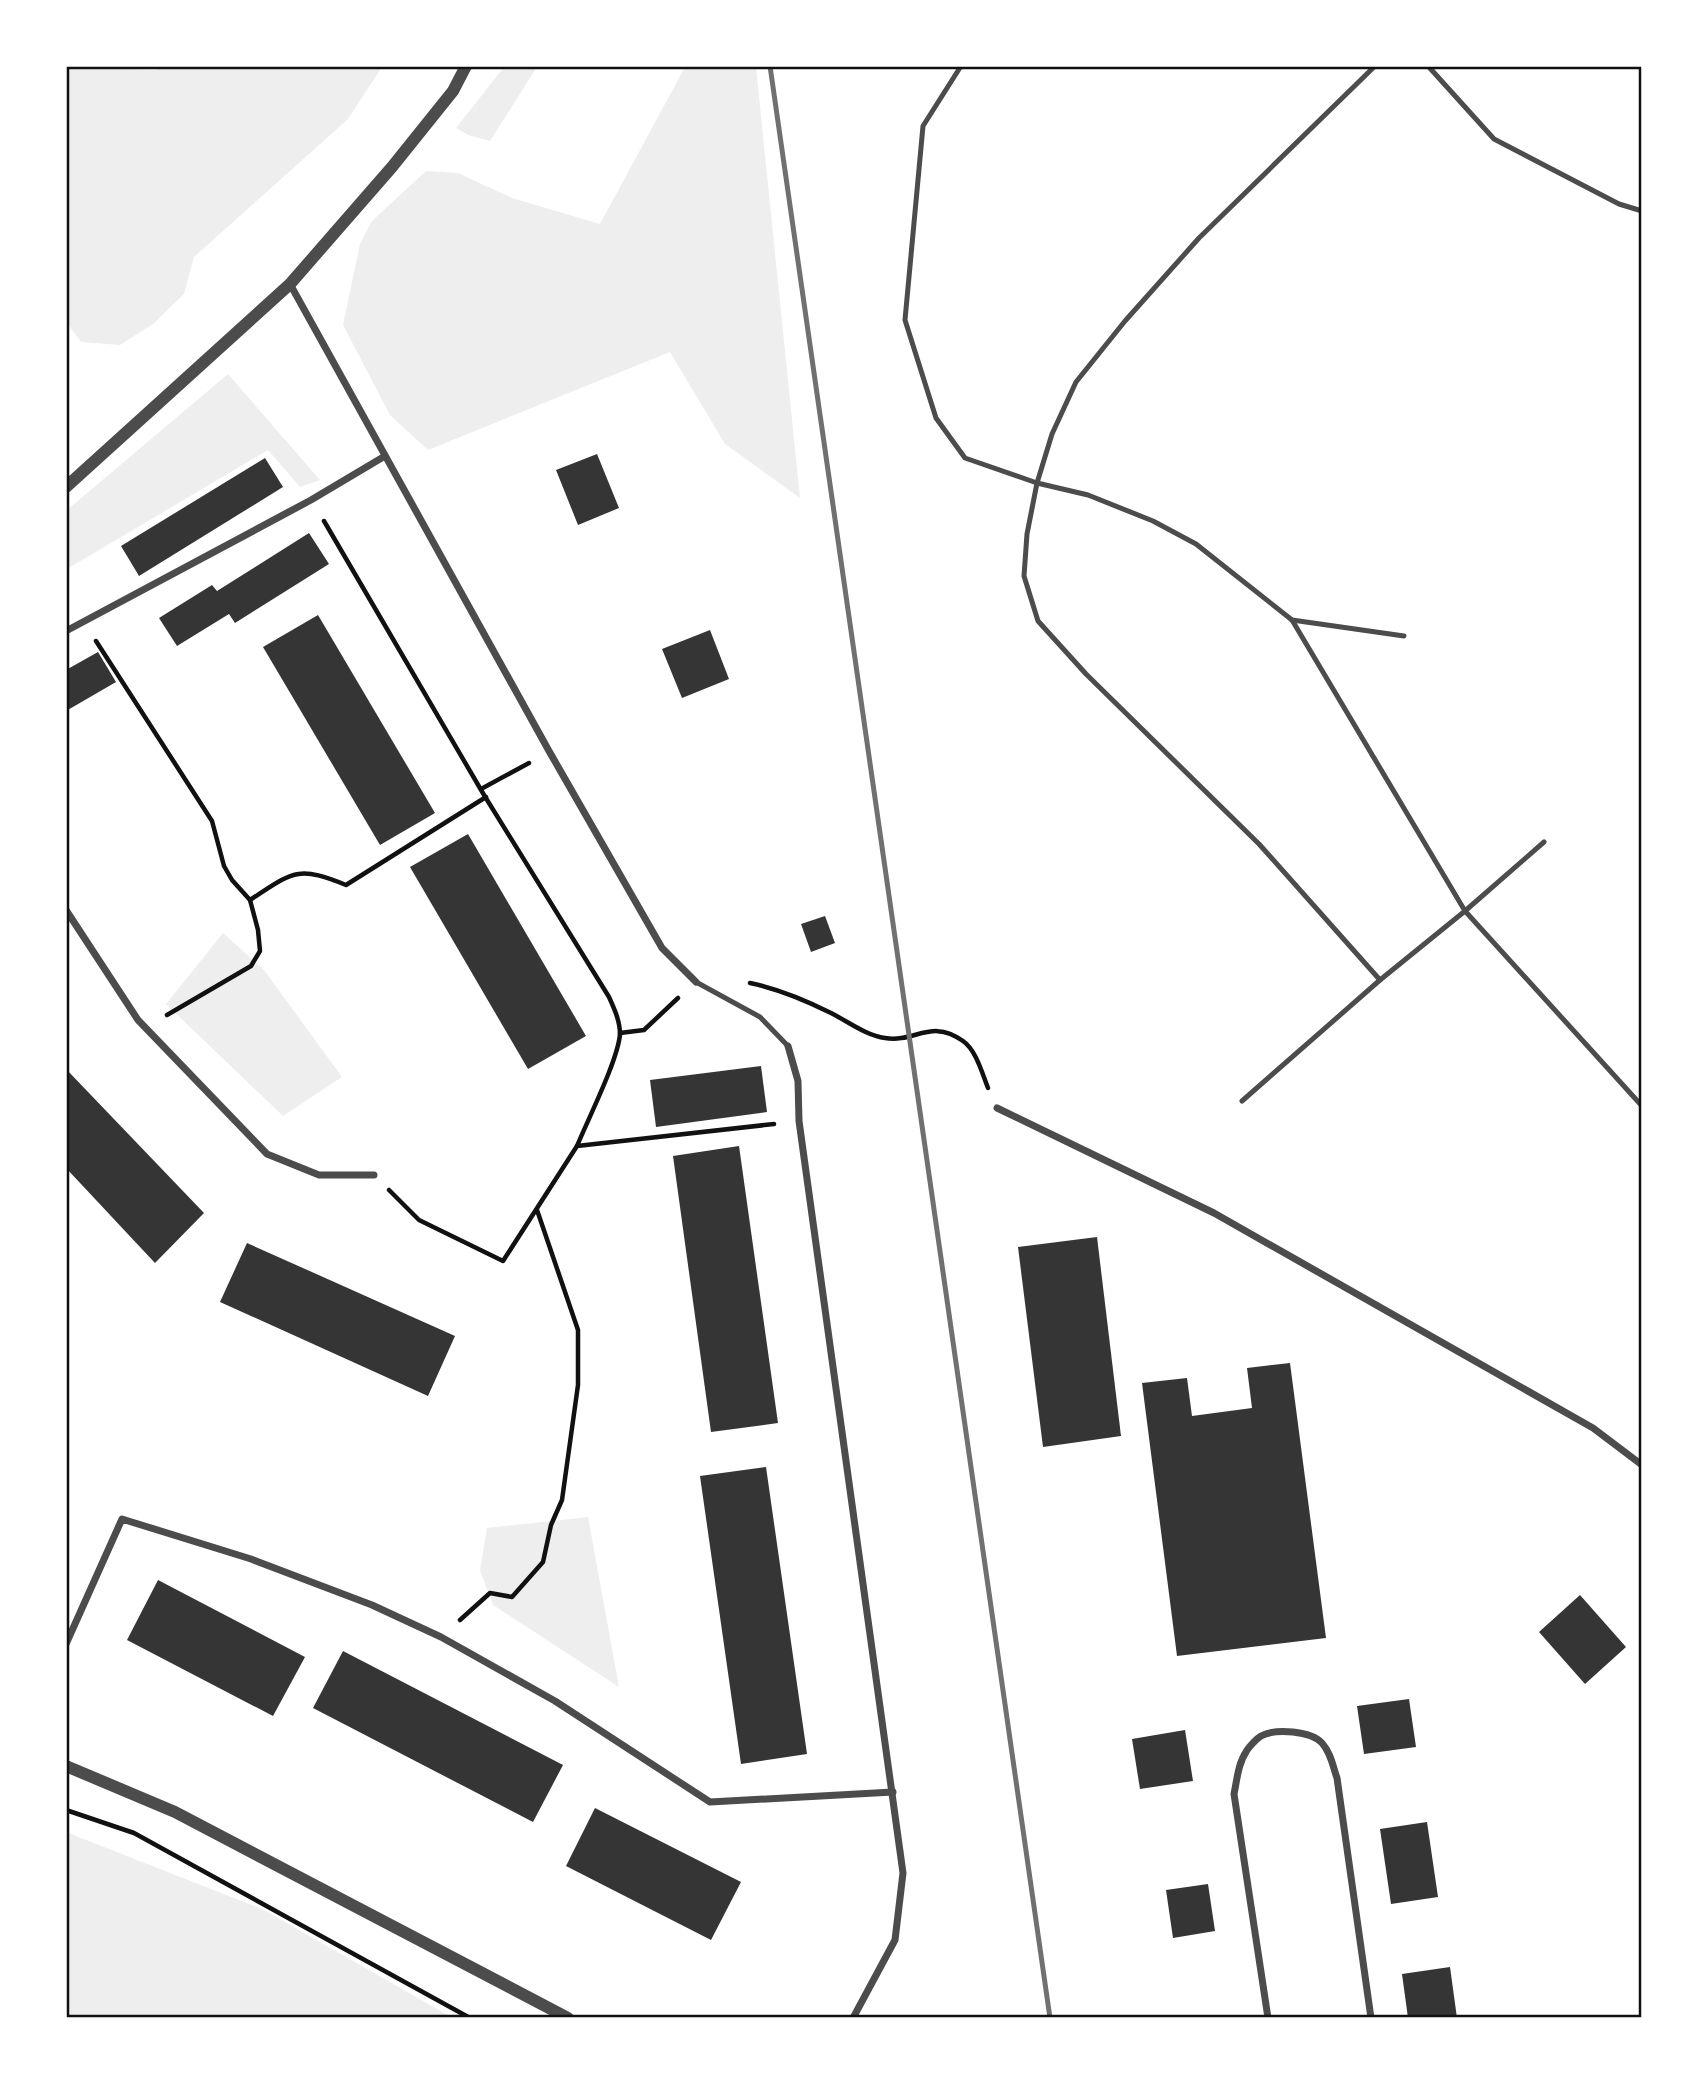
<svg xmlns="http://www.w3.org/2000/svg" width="1708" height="2084" font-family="Manrope,sans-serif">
	<rect width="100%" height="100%" fill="#fff"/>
	<g fill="#eee">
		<polygon points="161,67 382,67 348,119 194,257 184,294 153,324 120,345 81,342 67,323 67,67 156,70"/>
		<polygon points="504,67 537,67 490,141 468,135 456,128"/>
		<polygon points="685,67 756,67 800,498 725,444 670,352 428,450 390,415 343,325 360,244 372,221 426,171 458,173 512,198 600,224"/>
		<polygon points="228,374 320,480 300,487 268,450 67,569 67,510"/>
		<polygon points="223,933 264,970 342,1077 283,1116 166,1004"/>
		<polygon points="588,1517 619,1687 493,1605 480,1570 487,1528"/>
		<polygon points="66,1832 264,1910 451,2017 67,2017"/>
	</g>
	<g fill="#353535">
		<polygon points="597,454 619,508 578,525 556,470"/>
		<polygon points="265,458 283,487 139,576 121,546"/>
		<polygon points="309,533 329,564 235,623 229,614 177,646 159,618 212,585 217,591"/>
		<polygon points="318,615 435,813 380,845 263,647"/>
		<polygon points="710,630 729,679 682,698 662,649"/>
		<polygon points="98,652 116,682 66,711 66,670"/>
		<polygon points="468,834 586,1036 528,1069 410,867"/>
		<polygon points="825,916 835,943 811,952 801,924"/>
		<polygon points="761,1066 767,1112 656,1127 650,1080"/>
		<polygon points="66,1069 204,1213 155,1263 66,1168"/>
		<polygon points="739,1146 778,1423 711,1432 673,1156"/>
		<polygon points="1097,1237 1121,1436 1043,1447 1018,1247"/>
		<polygon points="247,1243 455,1336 428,1396 220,1302"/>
		<polygon points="1290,1363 1326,1638 1177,1656 1142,1383 1187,1378 1192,1416 1252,1408 1247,1368"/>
		<polygon points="766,1467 807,1754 741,1764 700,1476"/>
		<polygon points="158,1580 305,1657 273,1716 127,1640"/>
		<polygon points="1580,1595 1626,1647 1585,1684 1539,1632"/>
		<polygon points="343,1651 563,1765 533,1822 313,1708"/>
		<polygon points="1409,1699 1416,1747 1364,1754 1357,1706"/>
		<polygon points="1185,1730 1193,1781 1140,1789 1132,1739"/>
		<polygon points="595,1808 741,1882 711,1940 566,1866"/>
		<polygon points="1427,1822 1438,1897 1391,1904 1380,1829"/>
		<polygon points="1208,1884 1215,1931 1173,1938 1166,1890"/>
		<polygon points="1450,1967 1457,2018 1408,2018 1402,1974"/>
	</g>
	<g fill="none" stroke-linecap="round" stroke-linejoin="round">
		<g stroke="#111" stroke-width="4.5">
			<path d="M324,521L484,795L609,997C614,1008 620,1021 620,1034C618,1060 588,1119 577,1146"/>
			<polyline points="96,641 212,821 224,866 232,880 250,900 258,930 260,951 251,966 167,1015"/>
			<polyline points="481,789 529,763"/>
			<path d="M250,900C293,872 297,865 346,885L486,797"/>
			<path d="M750,983C779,989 805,1000 831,1013C847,1021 867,1036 885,1038C915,1043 931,1018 963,1041C976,1050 982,1073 988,1088"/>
			<polyline points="620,1033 644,1030 678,998"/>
			<polyline points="389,1190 419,1220 503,1261 577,1146 774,1124"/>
			<polyline points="460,1620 490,1593 512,1597 543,1562 551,1525 562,1500 578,1385 578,1330 537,1210"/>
			<polyline points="66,1810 134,1833 470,2018"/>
		</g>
		<g stroke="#4c4c4c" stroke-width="5">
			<polyline points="961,66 923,126 905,320 936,418 965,458 1037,483 1088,495 1153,521 1196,544 1292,620 1465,911 1642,1106"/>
			<polyline points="1375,66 1199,238 1125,321 1076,382 1052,434 1037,483 1027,534 1024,576 1038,621 1086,674 1259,844 1380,980"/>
			<polyline points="1428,66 1494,139 1619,204 1642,211"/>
			<polyline points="1292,620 1404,636"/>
			<polyline points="696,982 760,1017 788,1046"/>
			<polyline points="1242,1101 1380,980 1465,911 1544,842"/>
		</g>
		<g stroke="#4c4c4c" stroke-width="7">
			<polyline points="290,284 549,751 662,948 696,982"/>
			<polyline points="66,631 311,500 385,456"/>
			<polyline points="66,910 138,1020 267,1154 319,1175 374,1175"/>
			<polyline points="788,1046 798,1081 799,1121 903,1873 895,1940 853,2018"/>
			<polyline points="997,1108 1214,1213 1593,1428 1642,1465"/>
			<polyline points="66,1644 122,1519 251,1559 372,1605 441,1637 555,1701 710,1802 893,1792"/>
			<path d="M1268,2018L1234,1794C1237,1780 1238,1764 1246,1752C1248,1748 1256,1739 1261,1736C1276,1728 1311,1731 1322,1743C1331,1753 1333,1767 1337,1778L1371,2018"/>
		</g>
		<g stroke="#4c4c4c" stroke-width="12">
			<polyline points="66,487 290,284 392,167 453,91 466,66"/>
			<polyline points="66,1766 175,1812 568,2018"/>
		</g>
		<polyline stroke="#707070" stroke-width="5" points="770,66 1050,2018"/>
	</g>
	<rect width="1708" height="2084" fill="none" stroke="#ffffff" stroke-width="136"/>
	<rect x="68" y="68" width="1572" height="1948" fill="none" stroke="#111" stroke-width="2.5"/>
</svg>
